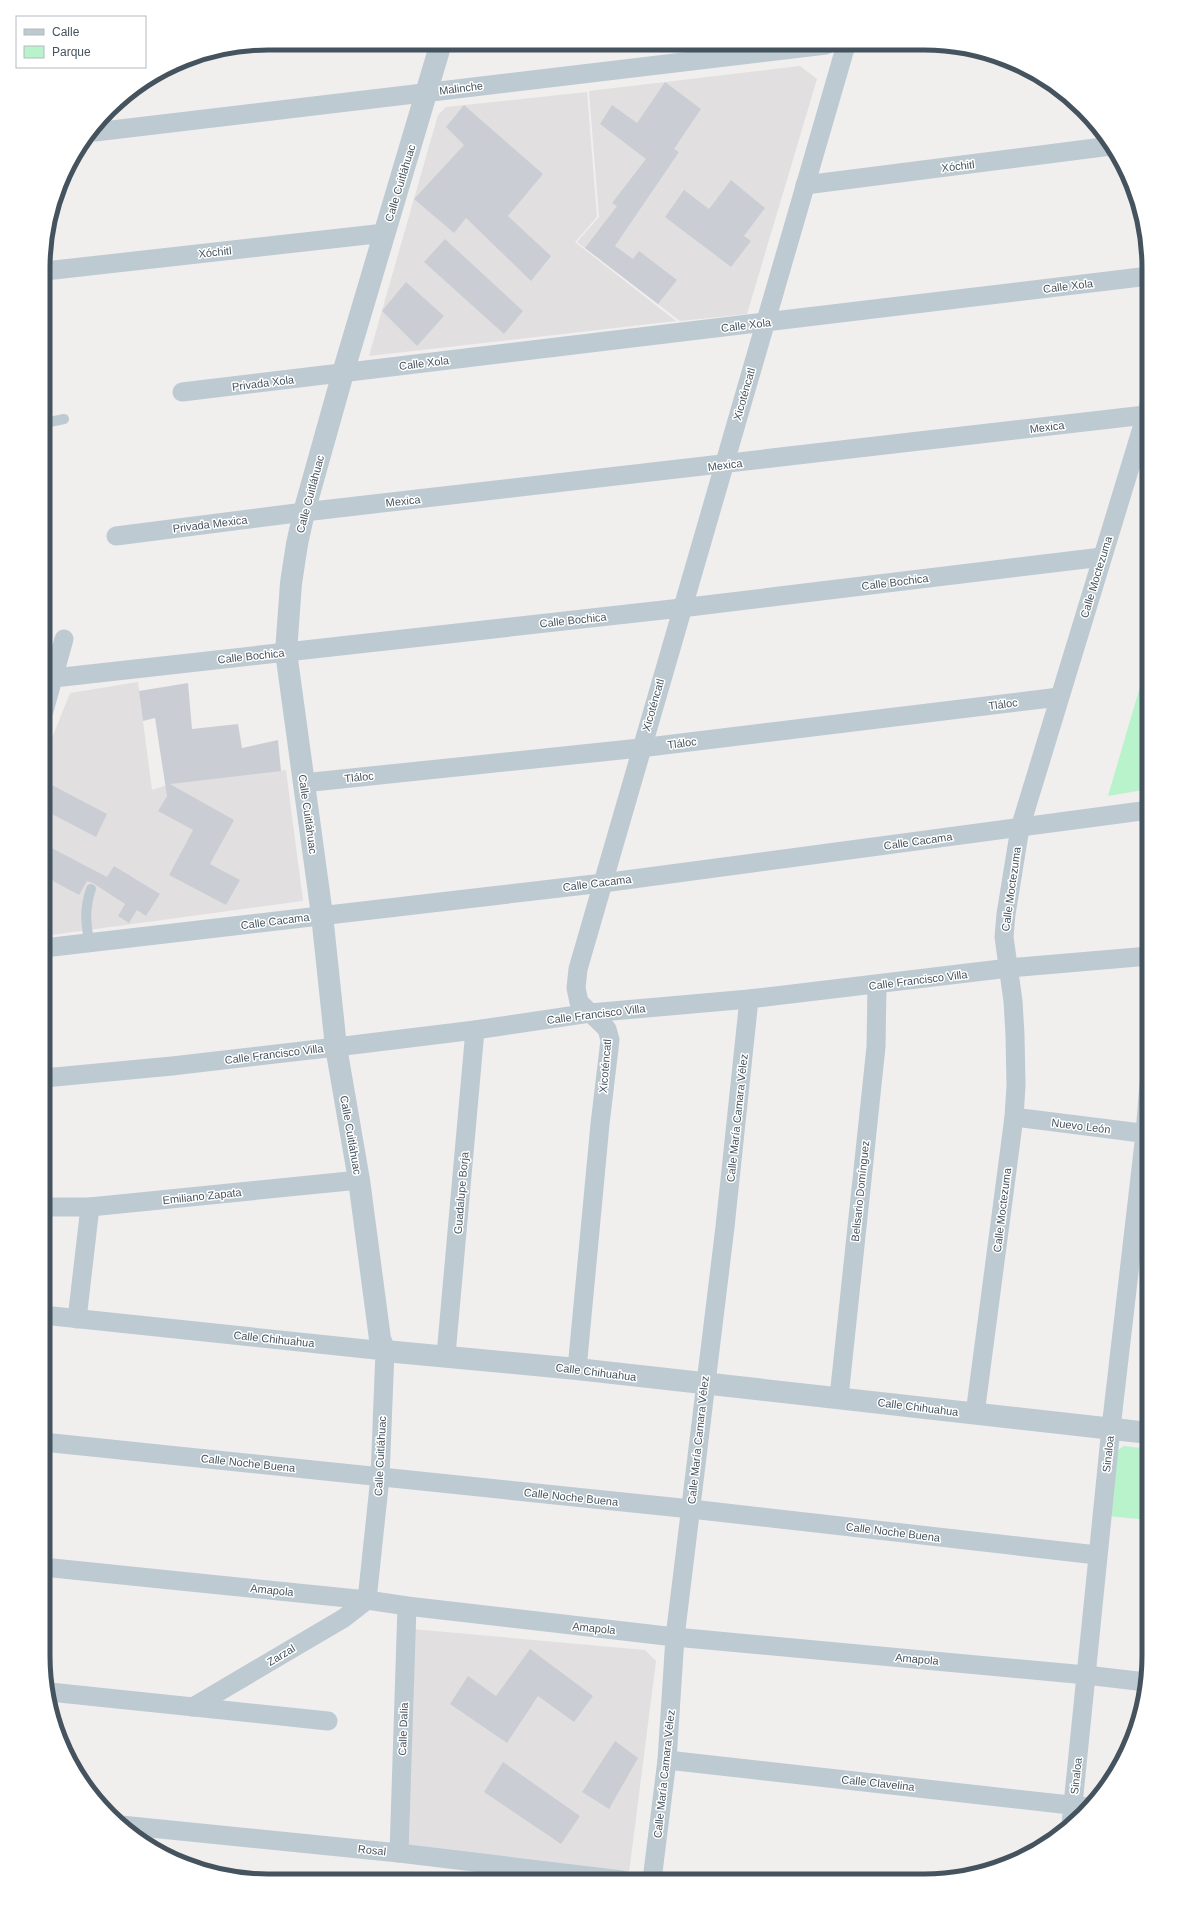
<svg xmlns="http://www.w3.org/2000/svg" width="1192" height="1924" font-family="Arial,sans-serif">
	<rect width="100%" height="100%" fill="#f1eeee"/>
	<g fill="#e2dfe0">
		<polygon points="800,66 817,79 747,314 680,321 577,242 599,217 589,91"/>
		<polygon points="587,92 597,217 575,242 676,321 369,356 438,115 446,107"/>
		<polygon points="138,682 152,790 176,782 286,770 303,901 44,936 44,758 70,693"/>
		<polygon points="412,1629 645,1650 656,1661 629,1873 407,1847"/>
	</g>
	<g fill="#b8f3cc">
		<polygon points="1149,656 1149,789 1108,796"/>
		<polygon points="1124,1446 1149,1449 1149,1520 1107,1516 1115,1452"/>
	</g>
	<g fill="#caced4">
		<polygon points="665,82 701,109 674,149 679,152 615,246 633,259 639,251 677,280 658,304 585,248 617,206 612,203 646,159 600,124 612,105 637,123"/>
		<polygon points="464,105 543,174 508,216 551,256 531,281 466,218 454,233 414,199 464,145 446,127"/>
		<polygon points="731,180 765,208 744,236 751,241 731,267 665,217 684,190 709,209"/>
		<polygon points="445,239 523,311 504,334 424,262"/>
		<polygon points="406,282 444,316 417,346 382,311"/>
		<polygon points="188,683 192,729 238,724 242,748 278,740 281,771 170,784 234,820 210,864 240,880 226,905 169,875 193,830 158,811 167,796 155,718 143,721 139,691"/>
		<polygon points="50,784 107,814 96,837 44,810 44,795"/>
		<polygon points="44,844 107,877 114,866 160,894 146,916 137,910 129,923 118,916 125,904 93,883 87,881 79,895 44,876"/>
		<polygon points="530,1649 593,1696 574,1722 538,1696 507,1743 450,1704 468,1676 496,1696"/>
		<polygon points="615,1741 638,1758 609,1809 582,1792"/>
		<polygon points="503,1762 580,1816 561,1844 484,1792"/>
	</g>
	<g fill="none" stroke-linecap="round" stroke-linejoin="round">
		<g stroke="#bdcad2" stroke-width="10">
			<polyline points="45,423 64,419"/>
			<path d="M89,943C86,922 84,910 91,889"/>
		</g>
		<g stroke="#bdcad2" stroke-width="19">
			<polyline points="95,132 826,45"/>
			<polyline points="805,185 1111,146"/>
			<polyline points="45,271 385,233"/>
			<polyline points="182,392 1149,276"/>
			<polyline points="116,536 304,512 1145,415"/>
			<polyline points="44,677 54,678 681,608 1102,557"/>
			<polyline points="44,711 64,639"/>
			<polyline points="303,783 640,748 1059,697"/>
			<polyline points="44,948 603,883 1149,810"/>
			<polyline points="44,1078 172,1066 336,1047 475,1030 590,1013 749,999 1009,968 1149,956"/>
			<polyline points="1014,1117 1149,1134"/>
			<polyline points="44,1207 90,1207 359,1180"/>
			<polyline points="43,1315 385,1351 380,1477 367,1600 344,1618 193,1707"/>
			<polyline points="77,1319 90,1207"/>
			<polyline points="446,1355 475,1030"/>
			<polyline points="577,1369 600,1124 610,1040 607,1029 579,1002 576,988 578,969 846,45"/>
			<polyline points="839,1397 876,1047 877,985"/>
			<polyline points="975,1414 1014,1117 1016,1086 1015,1035 1013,1001 1004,937 1006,914 1020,828 1149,405"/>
			<polyline points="43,1442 691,1509 1097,1555"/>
			<polyline points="43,1567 367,1600 407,1606 675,1637 1086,1675 1146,1682"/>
			<polyline points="50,1692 328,1721"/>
			<polyline points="667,1760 1088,1807"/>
			<polyline points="1071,1824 1111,1428 1145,1134 1149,1084"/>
			<polyline points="121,1825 399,1853 622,1880"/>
			<polyline points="399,1853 407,1606"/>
			<polyline points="652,1880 667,1760 675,1637 725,1227 749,999"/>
		</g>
		<polyline stroke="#bdcad2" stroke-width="22" points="441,43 343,373 304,512 297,544 291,583 286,652 322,915 336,1047 359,1180 380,1339 385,1351 577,1369 1149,1433"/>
	</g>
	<g text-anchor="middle" stroke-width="3" stroke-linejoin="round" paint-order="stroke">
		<g font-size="11" fill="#45535e" stroke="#fff">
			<text transform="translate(461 88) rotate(-7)" y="4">Malinche</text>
			<text transform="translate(958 166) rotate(-7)" y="4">Xóchitl</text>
			<text transform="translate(400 183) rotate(-73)" y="4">Calle Cuitláhuac</text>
			<text transform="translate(215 252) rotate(-6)" y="4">Xóchitl</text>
			<text transform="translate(1068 286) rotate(-7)" y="4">Calle Xola</text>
			<text transform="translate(746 325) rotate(-7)" y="4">Calle Xola</text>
			<text transform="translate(424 363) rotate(-7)" y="4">Calle Xola</text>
			<text transform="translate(263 383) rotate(-7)" y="4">Privada Xola</text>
			<text transform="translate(744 394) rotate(-74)" y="4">Xicoténcatl</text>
			<text transform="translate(1047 427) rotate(-7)" y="4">Mexica</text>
			<text transform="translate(725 465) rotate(-7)" y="4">Mexica</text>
			<text transform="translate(310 494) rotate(-75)" y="4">Calle Cuitláhuac</text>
			<text transform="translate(403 501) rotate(-6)" y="4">Mexica</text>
			<text transform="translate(210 524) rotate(-7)" y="4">Privada Mexica</text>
			<text transform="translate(1096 577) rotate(-73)" y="4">Calle Moctezuma</text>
			<text transform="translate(895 582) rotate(-7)" y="4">Calle Bochica</text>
			<text transform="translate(573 620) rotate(-6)" y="4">Calle Bochica</text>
			<text transform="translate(251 656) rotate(-6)" y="4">Calle Bochica</text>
			<text transform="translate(1003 704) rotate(-7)" y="4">Tláloc</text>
			<text transform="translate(653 705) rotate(-74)" y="4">Xicoténcatl</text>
			<text transform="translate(682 743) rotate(-7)" y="4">Tláloc</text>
			<text transform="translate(359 777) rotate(-6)" y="4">Tláloc</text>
			<text transform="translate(308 814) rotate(82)" y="4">Calle Cuitláhuac</text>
			<text transform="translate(918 841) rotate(-8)" y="4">Calle Cacama</text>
			<text transform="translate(597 883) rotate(-7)" y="4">Calle Cacama</text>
			<text transform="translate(1011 889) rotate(-82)" y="4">Calle Moctezuma</text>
			<text transform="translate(275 921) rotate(-7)" y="4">Calle Cacama</text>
			<text transform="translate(918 980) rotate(-7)" y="4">Calle Francisco Villa</text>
			<text transform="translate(596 1014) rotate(-7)" y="4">Calle Francisco Villa</text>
			<text transform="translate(274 1054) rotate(-7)" y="4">Calle Francisco Villa</text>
			<text transform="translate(605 1066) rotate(-85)" y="4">Xicoténcatl</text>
			<text transform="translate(737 1118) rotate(-84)" y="4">Calle María Camara Vélez</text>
			<text transform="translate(1081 1126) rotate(7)" y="4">Nuevo León</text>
			<text transform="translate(351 1135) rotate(80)" y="4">Calle Cuitláhuac</text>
			<text transform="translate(860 1191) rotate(-84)" y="4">Belisario Domínguez</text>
			<text transform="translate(461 1193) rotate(-85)" y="4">Guadalupe Borja</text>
			<text transform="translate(202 1196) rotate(-6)" y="4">Emiliano Zapata</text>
			<text transform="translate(1002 1210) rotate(-83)" y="4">Calle Moctezuma</text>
			<text transform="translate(274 1339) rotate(6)" y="4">Calle Chihuahua</text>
			<text transform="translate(596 1372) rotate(7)" y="4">Calle Chihuahua</text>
			<text transform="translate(918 1407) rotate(7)" y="4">Calle Chihuahua</text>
			<text transform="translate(698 1440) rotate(-84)" y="4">Calle María Camara Vélez</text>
			<text transform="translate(1108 1454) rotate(-84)" y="4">Sinaloa</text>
			<text transform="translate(380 1456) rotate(-87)" y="4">Calle Cuitláhuac</text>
			<text transform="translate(248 1463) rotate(6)" y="4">Calle Noche Buena</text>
			<text transform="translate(571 1497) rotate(6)" y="4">Calle Noche Buena</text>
			<text transform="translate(893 1532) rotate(7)" y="4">Calle Noche Buena</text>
			<text transform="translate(272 1590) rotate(6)" y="4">Amapola</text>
			<text transform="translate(594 1628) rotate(6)" y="4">Amapola</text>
			<text transform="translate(281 1655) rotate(-31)" y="4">Zarzal</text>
			<text transform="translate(917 1659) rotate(5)" y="4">Amapola</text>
			<text transform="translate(403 1729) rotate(-88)" y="4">Calle Dalia</text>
			<text transform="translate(664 1774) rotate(-84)" y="4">Calle María Camara Vélez</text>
			<text transform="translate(1076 1776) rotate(-84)" y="4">Sinaloa</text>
			<text transform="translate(878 1783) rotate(6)" y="4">Calle Clavelina</text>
			<text transform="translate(372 1850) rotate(6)" y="4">Rosal</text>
		</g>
	</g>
	<path d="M0 0H1192V1924H0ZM268 50H924A218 218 0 0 1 1142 268V1656A218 218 0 0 1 924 1874H268A218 218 0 0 1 50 1656V268A218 218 0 0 1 268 50Z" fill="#fff" fill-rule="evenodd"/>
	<path fill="none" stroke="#45535e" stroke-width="5" d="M268 50H924A218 218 0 0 1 1142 268V1656A218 218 0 0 1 924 1874H268A218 218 0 0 1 50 1656V268A218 218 0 0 1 268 50Z"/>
	<rect x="16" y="16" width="130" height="52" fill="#ffffff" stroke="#b5babf"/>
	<rect x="24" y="29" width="20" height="6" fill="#bdcad2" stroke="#b5babf"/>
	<text x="52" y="36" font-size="12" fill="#45535e">Calle</text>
	<rect x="24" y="46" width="20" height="12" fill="#b8f3cc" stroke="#b5babf"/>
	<text x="52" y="56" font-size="12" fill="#45535e">Parque</text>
</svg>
